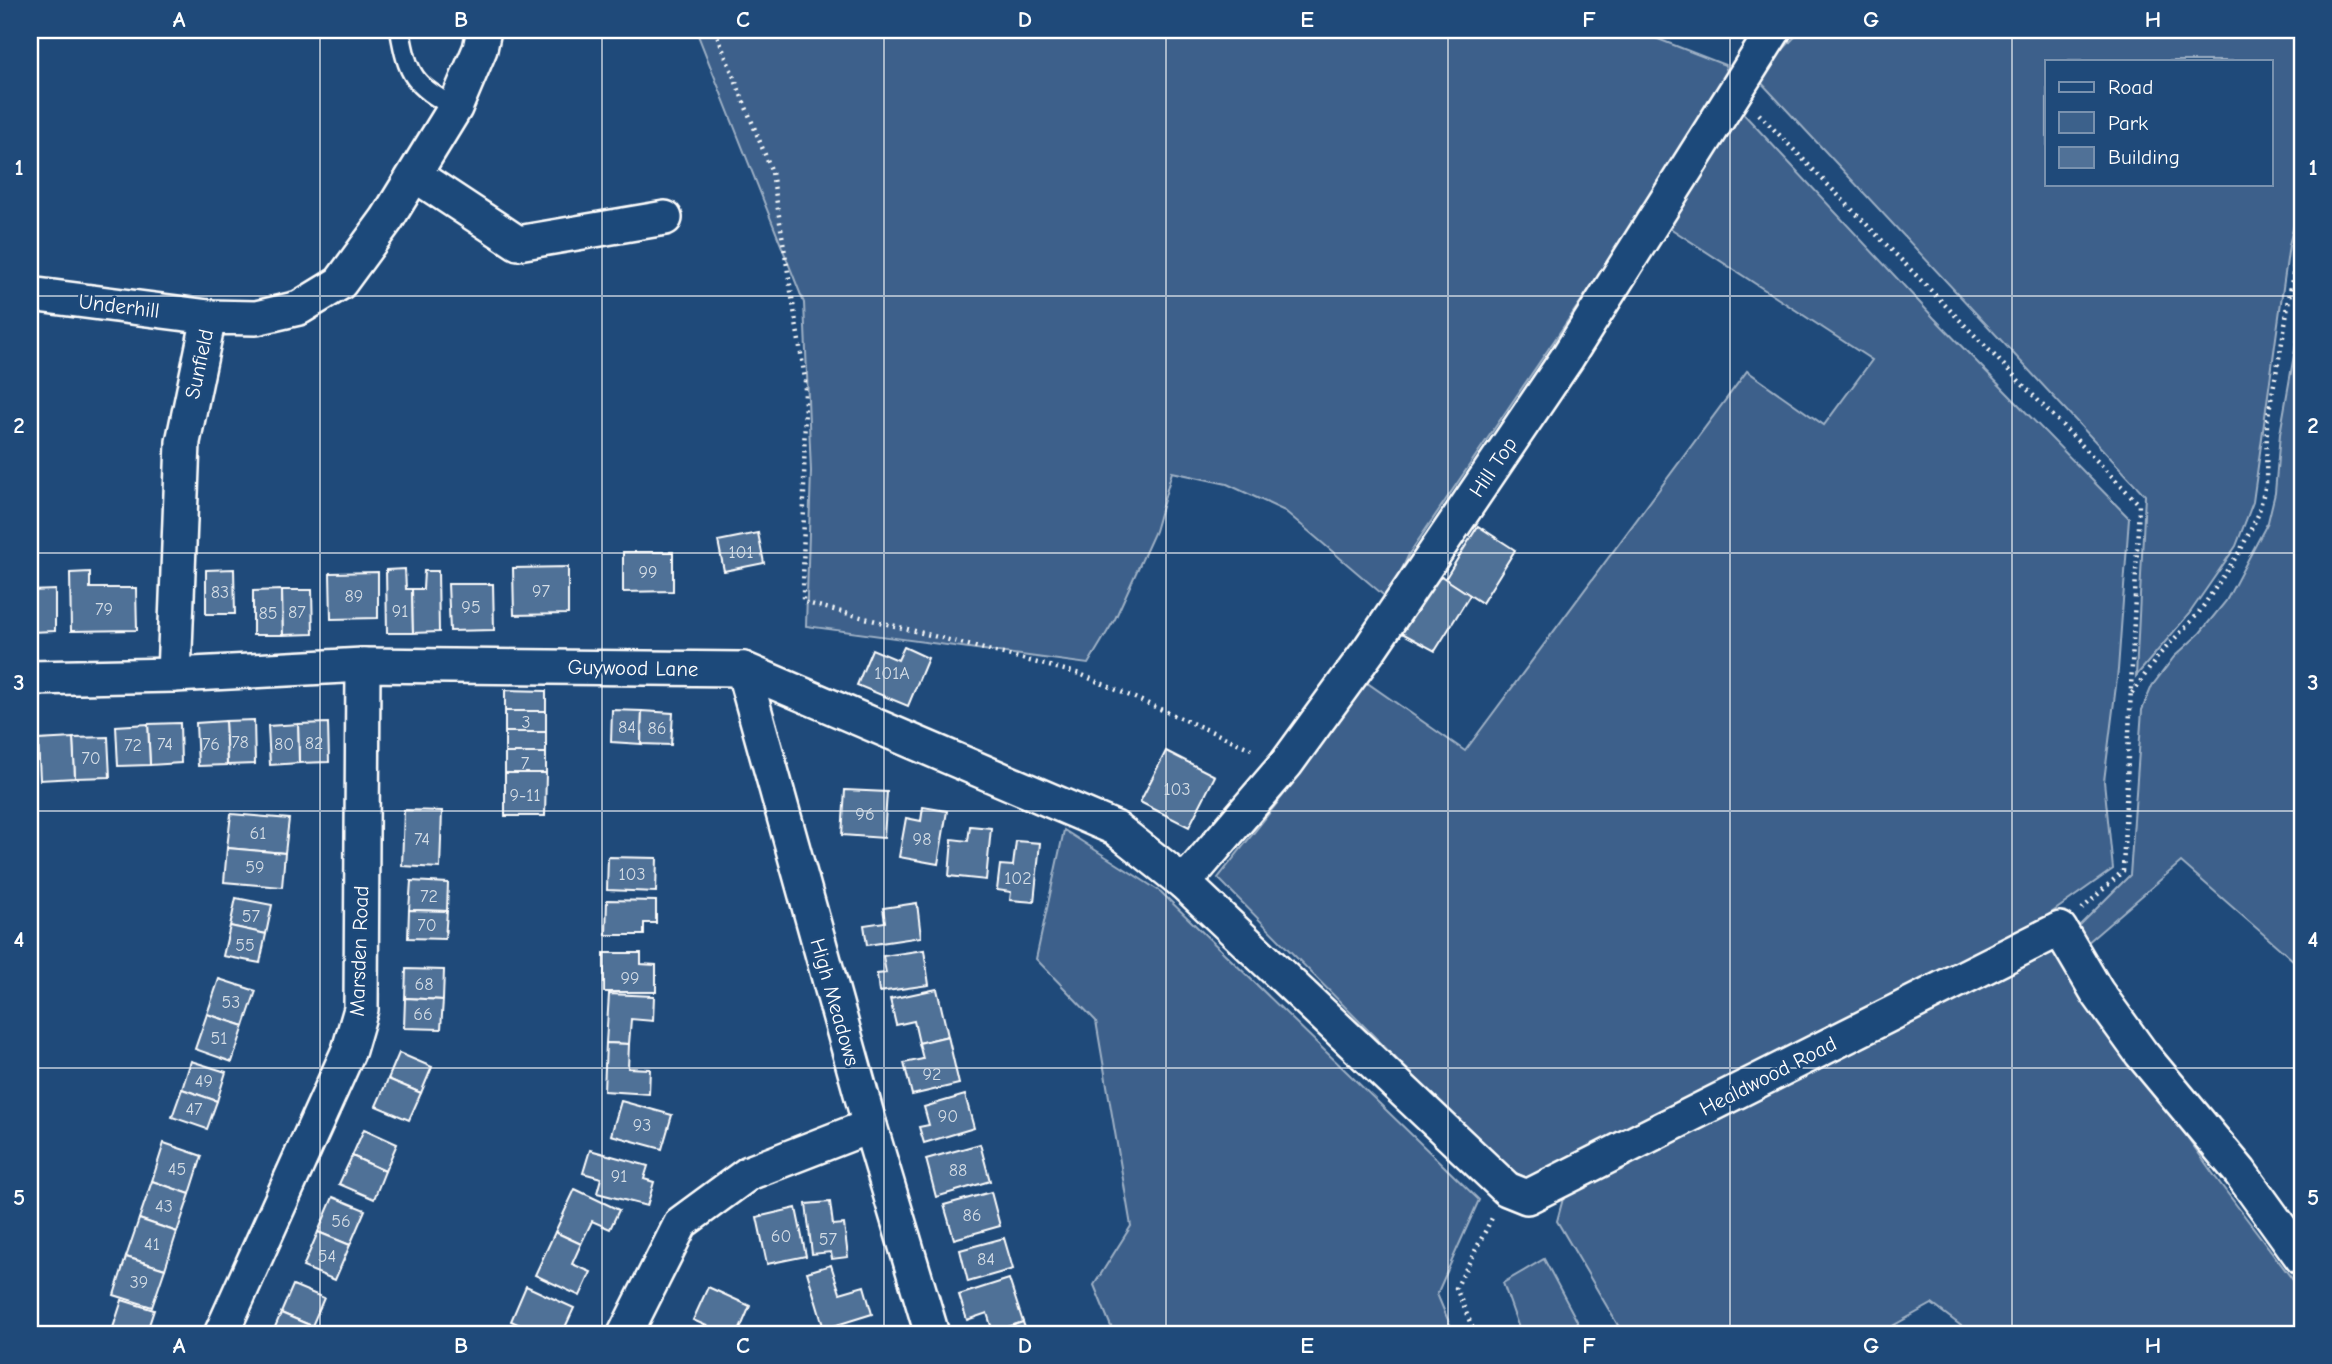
<svg xmlns="http://www.w3.org/2000/svg" width="2332" height="1364" font-family="'Comic Neue',sans-serif">
	<rect width="100%" height="100%" fill="#1f4a7a"/>
	<filter id="ink" filterUnits="userSpaceOnUse"><feTurbulence type="fractalNoise" baseFrequency=".0143" numOctaves="2"/><feDisplacementMap in="SourceGraphic" scale="14" xChannelSelector="R" yChannelSelector="G"/><feConvolveMatrix kernelMatrix="1 2 1 2 8 2 1 2 1" color-interpolation-filters="sRGB"/></filter>
	<g filter="url(#ink)">
		<g fill="#3c618b" stroke="#9eb0c5" stroke-width="2" fill-rule="evenodd">
			<polygon points="696,30 1635,30 1725,65 1730,82 1409,554 1388,599 1285,511 1227,484 1172,472 1155,531 1115,619 1088,664 806,626 811,471 804,303"/>
			<path d="M1801,30H2302V193L2289,245L2253,502L2236,546L2189,614L2136,676L2145,495L1757,78ZM2047,61H2271V184H2047Z"/>
			<polygon points="1740,110 1934,318 2129,518 2118,670 2104,781 2113,869 2037,923 1531,1180 1503,1167 1218,878 1304,769 1363,680 1465,751 1747,371 1824,425 1872,360 1667,226"/>
			<polygon points="2302,287 2302,968 2181,862 2086,944 2077,928 2130,875 2142,710 2152,686 2174,657 2200,633 2226,601 2268,522 2275,493 2280,434 2299,327"/>
			<polygon points="1064,830 1161,892 1479,1200 1437,1294 1454,1334 1114,1334 1094,1285 1131,1226 1096,1021 1036,959"/>
			<polygon points="2054,947 2216,1178 2302,1292 2302,1334 1972,1334 1932,1304 1878,1334 1623,1334 1557,1221 1565,1191"/>
			<polygon points="1544,1259 1584,1334 1521,1334 1503,1283"/>
		</g>
		<g fill="#507197" stroke="#fff" stroke-width="2">
			<polygon points="1478,526 1515,550 1482,603 1445,579"/>
			<polygon points="758,533 764,563 724,571 718,541"/>
			<polygon points="623,552 673,552 673,591 623,592"/>
			<polygon points="568,567 568,614 514,615 513,568"/>
			<polygon points="234,569 235,614 206,614 206,570"/>
			<polygon points="405,569 406,589 412,589 413,633 387,633 386,570"/>
			<polygon points="424,571 438,571 439,632 413,633 412,589 423,589"/>
			<polygon points="90,572 90,588 136,588 137,630 71,631 70,573"/>
			<polygon points="378,572 378,618 331,619 330,573"/>
			<polygon points="1438,574 1470,595 1435,651 1402,633"/>
			<polygon points="448,584 493,584 494,630 450,631"/>
			<polygon points="55,590 55,631 30,632 30,591"/>
			<polygon points="282,590 283,635 253,635 253,591"/>
			<polygon points="282,590 312,590 313,634 283,635"/>
			<polygon points="904,647 928,658 908,706 857,685 872,649 898,660"/>
			<polygon points="505,690 546,691 546,711 505,711"/>
			<polygon points="612,710 642,711 641,744 611,742"/>
			<rect x="505" y="711" width="41" height="21"/>
			<polygon points="642,711 673,713 671,745 641,744"/>
			<polygon points="254,720 255,764 227,765 225,721"/>
			<polygon points="225,721 227,765 198,766 196,723"/>
			<polygon points="180,723 181,763 150,765 148,724"/>
			<polygon points="328,723 329,762 299,763 298,724"/>
			<polygon points="148,724 150,765 118,766 116,726"/>
			<polygon points="298,724 299,763 270,765 268,726"/>
			<rect x="505" y="732" width="41" height="21"/>
			<polygon points="108,737 110,777 75,778 73,738"/>
			<polygon points="73,738 75,778 40,780 38,740"/>
			<polygon points="1166,751 1215,776 1189,827 1140,802"/>
			<rect x="505" y="753" width="41" height="20"/>
			<polygon points="505,773 546,773 545,816 505,816"/>
			<polygon points="845,790 887,792 884,838 842,835"/>
			<polygon points="923,807 947,811 938,864 899,857 906,818 921,821"/>
			<polygon points="404,810 442,811 440,868 402,866"/>
			<polygon points="231,814 289,819 285,853 227,848"/>
			<polygon points="970,826 991,828 986,880 949,876 952,839 968,841"/>
			<polygon points="1016,841 1040,843 1034,902 1010,900 1011,892 997,890 1000,865 1013,866"/>
			<polygon points="227,848 285,853 282,887 224,882"/>
			<polygon points="608,857 657,858 656,892 607,890"/>
			<polygon points="411,881 448,883 447,911 409,910"/>
			<polygon points="236,898 272,905 266,934 230,926"/>
			<polygon points="607,900 656,901 656,923 644,923 644,935 606,935"/>
			<polygon points="917,903 921,937 867,945 864,925 885,922 883,908"/>
			<polygon points="409,910 447,911 445,939 408,938"/>
			<polygon points="230,926 266,934 260,963 223,956"/>
			<polygon points="924,950 929,985 879,992 877,974 886,973 883,956"/>
			<polygon points="604,953 641,953 641,964 656,965 656,992 604,992"/>
			<polygon points="406,969 444,970 443,1000 405,998"/>
			<polygon points="219,979 256,991 244,1026 207,1014"/>
			<polygon points="937,989 948,1036 919,1043 914,1021 896,1025 890,999"/>
			<polygon points="609,994 654,996 653,1021 631,1019 629,1044 606,1043"/>
			<polygon points="405,998 443,1000 441,1029 404,1028"/>
			<polygon points="207,1014 244,1026 232,1062 195,1049"/>
			<polygon points="948,1036 959,1084 912,1095 904,1063 923,1059 919,1043"/>
			<polygon points="606,1043 629,1044 628,1068 650,1069 649,1094 604,1091"/>
			<polygon points="399,1053 432,1067 421,1093 388,1079"/>
			<polygon points="191,1061 226,1072 217,1101 182,1089"/>
			<polygon points="388,1079 421,1093 409,1120 376,1106"/>
			<polygon points="182,1089 217,1101 207,1129 172,1117"/>
			<polygon points="965,1095 974,1128 924,1143 919,1127 929,1125 924,1107"/>
			<polygon points="621,1101 672,1115 662,1149 611,1135"/>
			<polygon points="364,1129 397,1144 385,1171 352,1156"/>
			<polygon points="164,1143 202,1156 190,1194 152,1181"/>
			<polygon points="980,1144 990,1181 936,1197 926,1159"/>
			<polygon points="590,1150 648,1166 644,1179 654,1182 647,1206 597,1193 601,1178 583,1173"/>
			<polygon points="352,1156 385,1171 374,1199 339,1184"/>
			<polygon points="152,1181 190,1194 177,1232 139,1219"/>
			<polygon points="575,1189 619,1210 610,1229 592,1221 581,1244 555,1232"/>
			<polygon points="991,1192 1000,1226 954,1239 944,1205"/>
			<polygon points="333,1197 365,1210 350,1245 318,1232"/>
			<polygon points="830,1202 833,1225 844,1224 848,1257 832,1259 831,1252 812,1254 806,1204"/>
			<polygon points="796,1208 806,1256 767,1264 757,1217"/>
			<polygon points="139,1219 177,1232 165,1269 126,1257"/>
			<polygon points="318,1232 350,1245 335,1280 303,1267"/>
			<polygon points="555,1232 581,1244 572,1264 591,1272 580,1296 535,1275"/>
			<polygon points="1004,1238 1013,1269 968,1282 960,1250"/>
			<polygon points="126,1257 165,1269 152,1307 114,1295"/>
			<polygon points="831,1265 840,1293 864,1286 872,1314 824,1329 807,1272"/>
			<polygon points="1009,1279 1023,1322 993,1332 987,1313 967,1320 959,1295"/>
			<polygon points="293,1285 324,1298 312,1326 281,1313"/>
			<polygon points="526,1286 574,1308 562,1334 540,1334 511,1321"/>
			<polygon points="708,1287 750,1306 738,1334 725,1334 693,1320"/>
			<polygon points="122,1300 154,1310 146,1334 111,1334"/>
			<polygon points="281,1313 312,1326 308,1334 272,1334"/>
			<polygon points="1023,1322 1027,1334 994,1334 993,1332"/>
		</g>
		<g fill="none" stroke-linecap="round" stroke-linejoin="round">
			<g stroke="#fff" stroke-width="23">
				<path id="service" d="M400,30C408,77 414,84 455,108"/>
			</g>
			<g stroke="#fff" stroke-width="38">
				<g id="minor">
					<polyline points="415,175 518,243 665,218"/>
					<polyline points="30,294 209,317"/>
					<polyline points="743,669 870,1126 932,1334"/>
					<polyline points="174,675 183,442 209,317 256,318 299,308 340,283 387,219 455,108 480,49 484,30"/>
					<polyline points="30,678 174,675 363,665 743,669 1115,828 1184,883 1507,1189 1527,1197 2060,929 2097,992 2141,1053 2240,1172 2302,1258"/>
					<polyline points="1184,883 1286,764 1369,650 1567,358 1774,30"/>
					<polyline points="221,1334 349,1050 361,1009 363,665"/>
					<polyline points="625,1334 681,1223 749,1173 870,1126"/>
				</g>
			</g>
			<g stroke="#fff" stroke-width="4.5" stroke-dasharray="2 5" stroke-linecap="butt">
				<polyline points="715,30 772,172 805,379 803,602 1080,674 1256,751"/>
				<polyline points="1759,114 2139,504 2123,871 2082,909"/>
				<polyline points="2132,693 2159,655 2198,614 2240,551 2258,515 2266,484 2267,421 2283,337 2302,216"/>
				<polyline points="1475,1334 1456,1288 1492,1218"/>
			</g>
			<use href="#service" stroke="#1f4a7a" stroke-width="18"/>
			<use href="#minor" stroke="#1f4a7a" stroke-width="33"/>
		</g>
	</g>
	<path fill="none" stroke="#fff" stroke-width="2" stroke-opacity="0.55" d="M320,30V1334M602,30V1334M884,30V1334M1166,30V1334M1448,30V1334M1730,30V1334M2012,30V1334M30,296H2302M30,553H2302M30,811H2302M30,1068H2302"/>
	<g text-anchor="middle" stroke-width="5" stroke-linejoin="round" paint-order="stroke">
		<g font-size="18" fill="#d3dce5">
			<text x="741" y="558">101</text>
			<text x="648" y="578">99</text>
			<text x="541" y="597">97</text>
			<text x="220" y="598">83</text>
			<text x="354" y="602">89</text>
			<text x="471" y="613">95</text>
			<text x="104" y="615">79</text>
			<text x="400" y="617">91</text>
			<text x="297" y="618">87</text>
			<text x="268" y="619">85</text>
			<text x="892" y="679">101A</text>
			<text x="526" y="728">3</text>
			<text x="627" y="733">84</text>
			<text x="657" y="734">86</text>
			<text x="240" y="748">78</text>
			<text x="314" y="749">82</text>
			<text x="165" y="750">74</text>
			<text x="211" y="750">76</text>
			<text x="284" y="750">80</text>
			<text x="133" y="751">72</text>
			<text x="91" y="764">70</text>
			<text x="525" y="769">7</text>
			<text x="1177" y="795">103</text>
			<text x="525" y="801">9-11</text>
			<text x="865" y="820">96</text>
			<text x="258" y="839">61</text>
			<text x="422" y="845">74</text>
			<text x="922" y="845">98</text>
			<text x="255" y="873">59</text>
			<text x="632" y="880">103</text>
			<text x="1018" y="884">102</text>
			<text x="429" y="902">72</text>
			<text x="251" y="922">57</text>
			<text x="427" y="931">70</text>
			<text x="245" y="951">55</text>
			<text x="630" y="984">99</text>
			<text x="424" y="990">68</text>
			<text x="231" y="1008">53</text>
			<text x="423" y="1020">66</text>
			<text x="219" y="1044">51</text>
			<text x="932" y="1080">92</text>
			<text x="204" y="1087">49</text>
			<text x="194" y="1115">47</text>
			<text x="948" y="1122">90</text>
			<text x="642" y="1131">93</text>
			<text x="177" y="1175">45</text>
			<text x="958" y="1176">88</text>
			<text x="619" y="1182">91</text>
			<text x="164" y="1212">43</text>
			<text x="972" y="1221">86</text>
			<text x="341" y="1227">56</text>
			<text x="781" y="1242">60</text>
			<text x="828" y="1245">57</text>
			<text x="152" y="1250">41</text>
			<text x="327" y="1262">54</text>
			<text x="986" y="1265">84</text>
			<text x="139" y="1288">39</text>
		</g>
		<g font-size="21" fill="#fff" stroke="#1f4a7a">
			<text transform="translate(119 306) rotate(7)" y="7">Underhill</text>
			<text transform="translate(199 364) rotate(-78)" y="7">Sunfield</text>
			<text transform="translate(1493 467) rotate(-56)" y="7">Hill Top</text>
			<text transform="translate(633 668) rotate(1)" y="7">Guywood Lane</text>
			<text transform="translate(359 951) rotate(-88)" y="7">Marsden Road</text>
			<text transform="translate(835 1002) rotate(74)" y="7">High Meadows</text>
			<text transform="translate(1768 1076) rotate(-27)" y="7">Healdwood Road</text>
		</g>
	</g>
	<rect width="2332" height="1364" fill="none" stroke="#1f4a7a" stroke-width="77"/>
	<rect x="2045" y="60" width="228" height="126" fill="#1f4a7a" stroke="#7992af" stroke-width="2"/>
	<rect x="2059" y="82" width="35" height="10" fill="#1f4a7a" stroke="#7992af" stroke-width="2"/>
	<text x="2108" y="94" font-size="21" fill="#ffffff">Road</text>
	<rect x="2059" y="112" width="35" height="21" fill="#3c618b" stroke="#7992af" stroke-width="2"/>
	<text x="2108" y="130" font-size="21" fill="#ffffff">Park</text>
	<rect x="2059" y="147" width="35" height="21" fill="#507197" stroke="#7992af" stroke-width="2"/>
	<text x="2108" y="164" font-size="21" fill="#ffffff">Building</text>
	<rect x="38" y="38" width="2256" height="1288" fill="none" stroke="#fff" stroke-width="2.5"/>
	<g font-size="23" text-anchor="middle" font-weight="bold" fill="#fff">
		<text x="179" y="27">A</text>
		<text x="461" y="27">B</text>
		<text x="743" y="27">C</text>
		<text x="1025" y="27">D</text>
		<text x="1307" y="27">E</text>
		<text x="1589" y="27">F</text>
		<text x="1871" y="27">G</text>
		<text x="2153" y="27">H</text>
		<text x="19" y="175">1</text>
		<text x="2313" y="175">1</text>
		<text x="19" y="433">2</text>
		<text x="2313" y="433">2</text>
		<text x="19" y="690">3</text>
		<text x="2313" y="690">3</text>
		<text x="19" y="947">4</text>
		<text x="2313" y="947">4</text>
		<text x="19" y="1205">5</text>
		<text x="2313" y="1205">5</text>
		<text x="179" y="1353">A</text>
		<text x="461" y="1353">B</text>
		<text x="743" y="1353">C</text>
		<text x="1025" y="1353">D</text>
		<text x="1307" y="1353">E</text>
		<text x="1589" y="1353">F</text>
		<text x="1871" y="1353">G</text>
		<text x="2153" y="1353">H</text>
	</g>
</svg>
